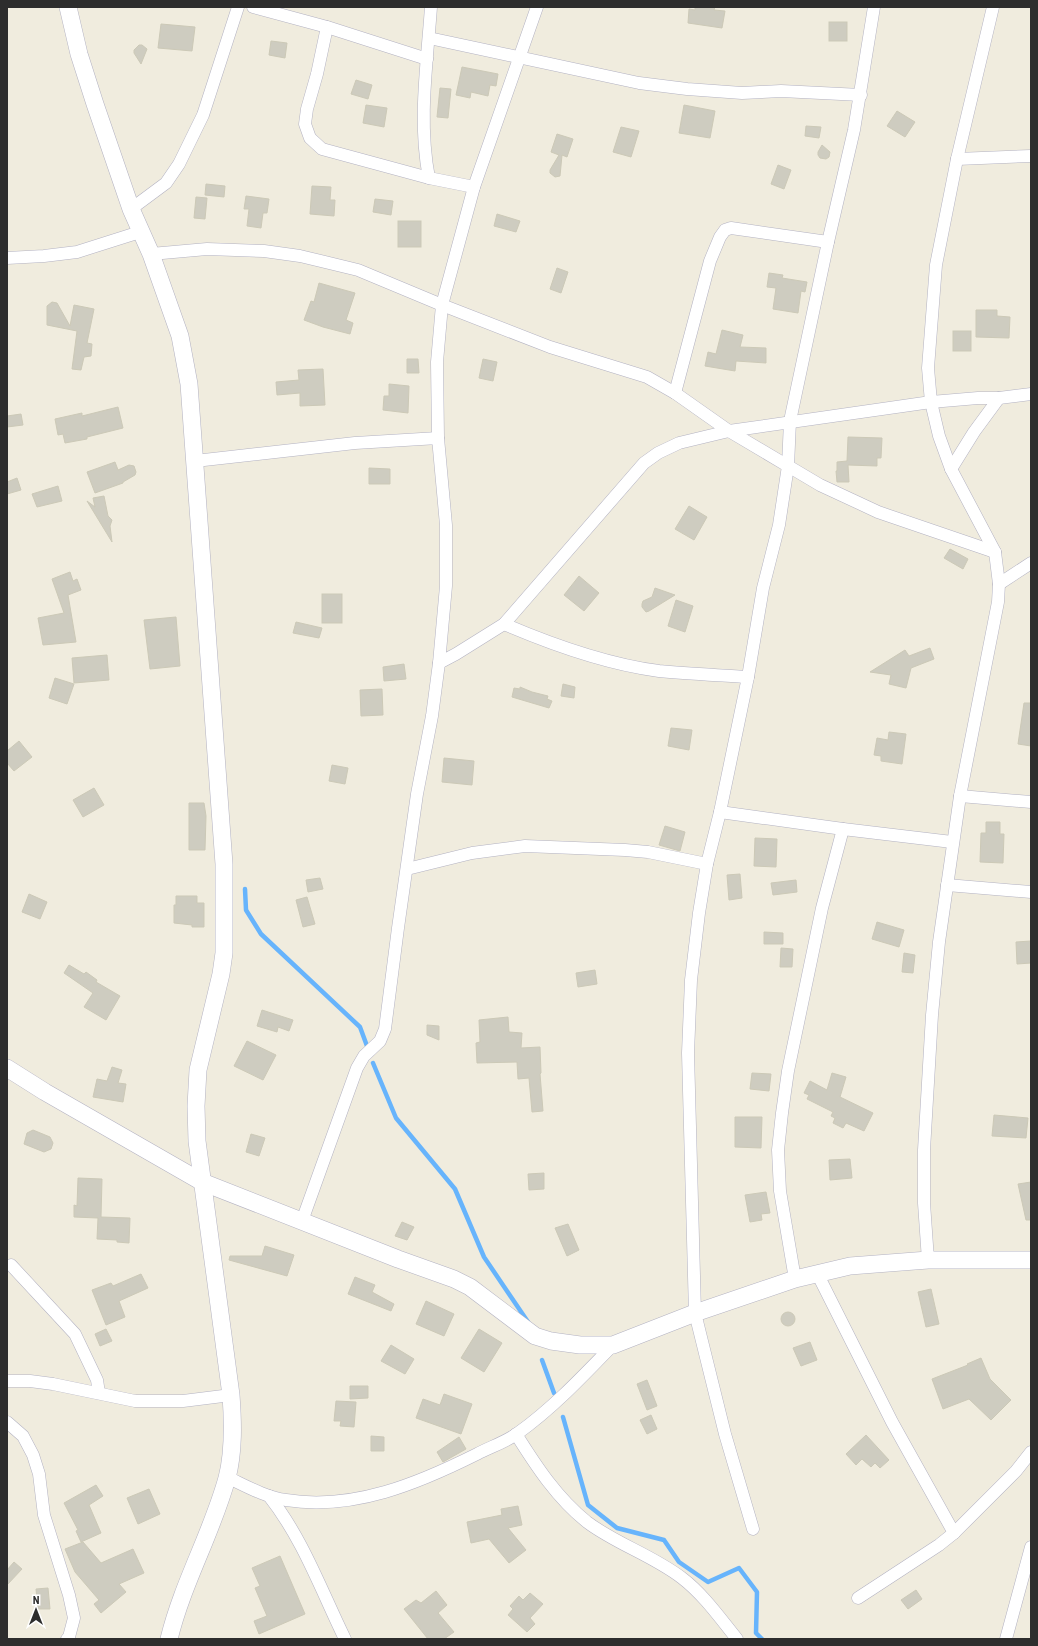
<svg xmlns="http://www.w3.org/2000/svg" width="1038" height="1646" font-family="'Roboto Condensed',sans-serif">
	<rect width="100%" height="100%" fill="#f0ecde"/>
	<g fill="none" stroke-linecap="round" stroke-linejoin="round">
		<g stroke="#67b4fc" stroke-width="4.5">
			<polyline points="245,889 246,910 261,934 360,1027 367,1046"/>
			<polyline points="373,1063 396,1118 455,1189 484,1257 528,1322"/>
			<polyline points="542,1360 554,1393"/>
			<polyline points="563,1417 588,1505 617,1528 664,1540 679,1562 708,1582 739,1568 757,1592 756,1633 762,1639"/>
		</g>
	</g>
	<g fill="#ceccc0" stroke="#ccc9b7">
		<polygon points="695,7 715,7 714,10 725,11 722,28 688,23 689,9 695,10"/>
		<rect x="829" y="22" width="18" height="19"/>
		<polygon points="161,24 195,27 192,51 158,48"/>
		<polygon points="271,41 287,43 285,58 269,55"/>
		<polygon points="139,45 142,45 147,49 141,64 134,53 134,50"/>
		<polygon points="462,67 498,74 496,86 490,85 488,96 471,92 470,98 456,95"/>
		<polygon points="356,80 372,85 368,99 351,94"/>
		<polygon points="440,88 451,89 448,118 437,117"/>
		<polygon points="366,105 387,108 384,127 363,123"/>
		<polygon points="684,105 715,111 710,138 679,133"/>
		<polygon points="897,111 915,122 905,137 887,126"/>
		<polygon points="806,126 821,127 819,138 805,136"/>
		<polygon points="621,127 639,131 631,157 613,152"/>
		<polygon points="557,134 573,139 567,157 562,155 560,176 555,177 550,173 550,170 559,155 551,152"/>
		<polygon points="822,145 830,152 829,157 826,159 820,158 818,155 818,152"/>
		<polygon points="778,165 791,170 784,189 771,184"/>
		<polygon points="206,184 225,186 224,197 205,195"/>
		<polygon points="312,186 331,187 330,200 335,200 334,216 310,214"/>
		<polygon points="246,196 269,199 267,213 263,213 261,228 247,226 249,209 244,209"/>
		<polygon points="196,197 207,198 205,219 194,218"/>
		<polygon points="375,199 393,201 391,215 373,212"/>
		<polygon points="497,214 520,221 516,232 494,226"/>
		<rect x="398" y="221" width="23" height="26"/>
		<polygon points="557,268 568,272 561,293 550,289"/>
		<polygon points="769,273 783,275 782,278 807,282 805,292 801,291 798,313 773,309 776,288 767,287"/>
		<polygon points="319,283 355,293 346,320 353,323 350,334 323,327 304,320 311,301 314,302"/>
		<polygon points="52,302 57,303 70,326 74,305 94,309 87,343 92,344 91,356 84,357 81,370 72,369 77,331 47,325 47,306"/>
		<polygon points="976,310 997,310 997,316 1010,317 1009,338 976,337"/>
		<polygon points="722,330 743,335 740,347 766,348 766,363 736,361 735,371 705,366 708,352 716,354"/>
		<rect x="953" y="331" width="18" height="20"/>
		<polygon points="407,359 418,359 419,373 407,373"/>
		<polygon points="483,359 497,362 493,381 479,378"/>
		<polygon points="323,369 325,405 300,406 300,393 277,395 276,382 299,380 298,370"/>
		<polygon points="389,384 409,386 408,413 383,410 384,396 389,396"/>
		<polygon points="118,407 123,428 87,437 87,439 65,443 63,434 58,435 55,419 82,413 82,416"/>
		<polygon points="21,414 23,425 7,427 7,416"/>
		<polygon points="848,437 882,438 881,458 877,458 877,466 848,465 849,482 837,482 836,471 837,471 837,462 847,461"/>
		<polygon points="115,462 118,470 129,465 134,466 136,472 135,475 123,482 123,483 95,493 87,472"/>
		<polygon points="369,468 390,469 390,484 369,484"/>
		<polygon points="17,478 21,490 7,494 7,482"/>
		<polygon points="58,486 62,501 37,507 32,494"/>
		<polygon points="104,496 108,516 112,520 110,526 112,542 87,501 95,507 93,498"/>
		<polygon points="689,506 707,517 694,540 675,529"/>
		<polygon points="950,549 968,559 963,569 944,558"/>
		<polygon points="70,572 73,581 77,579 81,590 68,595 76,642 43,645 38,618 64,613 52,579"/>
		<polygon points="579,576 599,593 584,611 564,595"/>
		<polygon points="655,588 675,595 649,611 646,612 642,607 642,604 643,601 652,597"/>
		<rect x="322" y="594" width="20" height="29"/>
		<polygon points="676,600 693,606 685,632 668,626"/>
		<polygon points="176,617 180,666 150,669 144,620"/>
		<polygon points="296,622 322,628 319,638 293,633"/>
		<polygon points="930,648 934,659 911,668 906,688 889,684 891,675 870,672 905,650 909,656"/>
		<polygon points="107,655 109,680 74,683 72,658"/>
		<polygon points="404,664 406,679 384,681 383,667"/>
		<polygon points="55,678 74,684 67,704 49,698"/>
		<polygon points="563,684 575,687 574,698 561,696"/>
		<polygon points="520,687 532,692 548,696 547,699 552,701 549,708 512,697 514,688 520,689"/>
		<polygon points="382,689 383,715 361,716 360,690"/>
		<polygon points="1024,703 1031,703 1031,746 1018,744"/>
		<polygon points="671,728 692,730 689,750 668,746"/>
		<polygon points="889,732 906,734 902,764 881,761 881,756 874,755 877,738 888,740"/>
		<polygon points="19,741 32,757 14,771 7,763 7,751"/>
		<polygon points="444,758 474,761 472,785 442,782"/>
		<polygon points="332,765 348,768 345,784 329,781"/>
		<polygon points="94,788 104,805 83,817 73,800"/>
		<polygon points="189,803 204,803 206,816 205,850 189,850"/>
		<polygon points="986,822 1000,822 1000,834 1004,834 1003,863 980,862 981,833 986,833"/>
		<polygon points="665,826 685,832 680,851 659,845"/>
		<polygon points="755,838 777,839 776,867 754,866"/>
		<polygon points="740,874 742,898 729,900 727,875"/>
		<polygon points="320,878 323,889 308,892 306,880"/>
		<polygon points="796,880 797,892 773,895 771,883"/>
		<polygon points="29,894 47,902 40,919 22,912"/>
		<polygon points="176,896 197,896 197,903 204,903 204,927 192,927 192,925 174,923 174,905 176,905"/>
		<polygon points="307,897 315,924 303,927 296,900"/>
		<polygon points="877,922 904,930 899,947 872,939"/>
		<polygon points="764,932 783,933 783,944 764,944"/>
		<polygon points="1031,941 1031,963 1017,964 1016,942"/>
		<polygon points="781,948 793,949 792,967 780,967"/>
		<polygon points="904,953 915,955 913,973 902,972"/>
		<polygon points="69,965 84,974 86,972 97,980 96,982 120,996 106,1020 84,1007 93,993 64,973"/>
		<polygon points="595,970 597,984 578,987 576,973"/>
		<polygon points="262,1010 293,1020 289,1031 278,1027 277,1032 257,1026"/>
		<polygon points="508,1017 509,1032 522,1033 521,1048 540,1047 541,1073 540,1074 543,1111 532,1112 529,1078 518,1079 517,1062 477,1063 476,1043 480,1042 479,1020"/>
		<polygon points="427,1025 439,1026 439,1040 427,1035"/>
		<polygon points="247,1041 276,1055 263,1080 234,1066"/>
		<polygon points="112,1067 122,1070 118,1083 126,1084 123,1102 93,1097 97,1079 107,1081"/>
		<polygon points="752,1073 771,1074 769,1091 750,1089"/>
		<polygon points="832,1073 846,1077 840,1097 873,1113 864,1131 846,1123 843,1128 833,1123 835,1118 831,1116 833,1112 807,1099 809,1095 804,1093 810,1081 827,1090"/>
		<polygon points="994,1115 1028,1118 1026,1138 992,1136"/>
		<polygon points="735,1117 762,1117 761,1148 735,1147"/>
		<polygon points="33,1130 50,1137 53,1143 51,1149 44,1152 24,1144 27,1133"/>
		<polygon points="251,1134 265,1138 259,1156 246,1152"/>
		<polygon points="850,1159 852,1178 830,1180 829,1160"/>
		<polygon points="544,1173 544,1189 529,1190 528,1174"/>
		<polygon points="78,1178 102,1179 101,1217 130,1218 129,1243 117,1242 117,1240 97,1239 98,1218 74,1217 74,1205 77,1206"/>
		<polygon points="1031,1182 1031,1220 1026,1220 1018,1184"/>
		<polygon points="766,1192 770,1213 761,1214 762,1220 750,1222 745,1195"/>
		<polygon points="402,1222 414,1227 407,1240 395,1236"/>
		<polygon points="568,1224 579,1250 567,1256 555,1228"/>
		<polygon points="265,1246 294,1255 287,1276 229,1260 230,1256 262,1256"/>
		<polygon points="141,1274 148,1288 119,1301 125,1317 106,1325 92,1290 111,1283 113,1286"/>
		<polygon points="355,1277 375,1285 372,1292 394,1304 391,1311 348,1294"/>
		<polygon points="931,1289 939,1324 926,1327 918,1292"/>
		<polygon points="426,1301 454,1314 444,1336 416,1324"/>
		<circle cx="788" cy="1319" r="7"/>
		<polygon points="106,1329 112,1341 100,1346 95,1334"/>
		<polygon points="479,1329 502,1343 484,1372 461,1358"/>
		<polygon points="810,1342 817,1360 801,1366 793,1348"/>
		<polygon points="391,1345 414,1359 405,1374 381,1361"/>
		<polygon points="981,1358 990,1379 1011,1400 991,1420 969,1399 943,1409 932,1379 968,1365 967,1364"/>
		<polygon points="647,1380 657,1406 647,1410 637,1384"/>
		<polygon points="350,1386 368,1386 368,1398 350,1399"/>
		<polygon points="444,1394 472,1404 461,1434 416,1418 423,1399 440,1405"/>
		<polygon points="336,1401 356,1402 354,1427 340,1426 341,1421 334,1421"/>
		<polygon points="651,1415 657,1429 647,1434 640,1420"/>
		<polygon points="866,1435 889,1460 880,1468 875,1463 871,1467 862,1459 856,1465 846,1454"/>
		<polygon points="371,1436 384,1437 384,1451 371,1451"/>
		<polygon points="459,1437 466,1449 443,1462 437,1452"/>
		<polygon points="96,1485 103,1496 89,1505 101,1533 81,1542 76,1531 78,1530 64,1503"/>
		<polygon points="149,1489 160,1514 138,1524 127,1498"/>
		<polygon points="518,1506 522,1525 508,1528 526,1550 509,1563 489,1539 471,1543 467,1522 502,1515 501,1509"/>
		<polygon points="83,1542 101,1563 133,1549 144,1573 119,1584 126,1592 101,1613 94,1604 99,1600 75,1572 65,1549"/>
		<polygon points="280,1556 305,1614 259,1634 254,1621 267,1616 255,1588 260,1586 252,1568"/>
		<polygon points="14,1562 22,1569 7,1585 7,1570"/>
		<polygon points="48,1588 50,1609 38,1609 36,1589"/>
		<polygon points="916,1590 922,1599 908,1609 901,1600"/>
		<polygon points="436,1591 447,1605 438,1613 454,1632 444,1639 428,1639 404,1609 416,1600 421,1603"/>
		<polygon points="530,1593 543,1604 530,1618 535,1624 527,1632 508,1615 513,1609 510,1606 519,1596 523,1600"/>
	</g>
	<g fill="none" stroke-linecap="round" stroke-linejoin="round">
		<g stroke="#b3b2c2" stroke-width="13">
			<g id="street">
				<polyline points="253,7 327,27 427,59"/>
				<polyline points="874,7 854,130 828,242 790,421 788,466 820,485 878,512 995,552"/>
				<polyline points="327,27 317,74 307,109 305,124 310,138 322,149 429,178 474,187"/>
				<polyline points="429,38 639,83 687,89 742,93 781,91 861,95"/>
				<polyline points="957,159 1031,156"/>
				<path d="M429,178C418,122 427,64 431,7"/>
				<polyline points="131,209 166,183 179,164 203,115 238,7"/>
				<polyline points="151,254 207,249 264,251 300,256 358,270 442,305 550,347 647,377 675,393 729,431 788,466 779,525 763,588 748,677 720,812 707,864 699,913 691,980 688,1053 695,1313 725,1434 753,1529"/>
				<polyline points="7,258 44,256 77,252 140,232"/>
				<polyline points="675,393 710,261 720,237 725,230 731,228 828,242"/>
				<polyline points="438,438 437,362 442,305 474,187 537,7"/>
				<polyline points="195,461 355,443 438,438 446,525 446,586 439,663 456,654 504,624 644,463 658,453 679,443 729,431 931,402 978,398 999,398 1031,394"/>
				<polyline points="951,469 974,432 999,398"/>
				<polyline points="999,584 1031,563"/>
				<path d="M504,624C553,645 606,664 659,671C689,674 719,675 748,677"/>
				<polyline points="960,796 1031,802"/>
				<polyline points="720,812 843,829 952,842"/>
				<polyline points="407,869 472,853 525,846 625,850 648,852 707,864"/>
				<polyline points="947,885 1031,892"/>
				<polyline points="302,1221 357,1068 364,1056 380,1041 385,1029 398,928 417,794 432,716 439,663"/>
				<polyline points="928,1260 924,1203 924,1150 932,1015 939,942 960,796 998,602 999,584 995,552 951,469 939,436 931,402 928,368 936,265 957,159 993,7"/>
				<polyline points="11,1265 75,1334 97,1380 99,1393"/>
				<polyline points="817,1273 892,1422 954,1533"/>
				<polyline points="795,1279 780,1191 778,1150 782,1113 788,1071 822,908 843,829"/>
				<polyline points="7,1381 30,1381 53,1384 135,1401 183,1401 231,1395"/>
				<polyline points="7,1422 23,1436 33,1455 39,1474 44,1515 69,1595 74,1618 69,1637 67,1639"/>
				<path d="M516,1434C536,1466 557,1498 587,1522C616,1544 652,1555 682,1578C703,1594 720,1618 737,1639"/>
				<path d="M227,1477C246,1486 265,1497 286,1500C353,1511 419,1483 477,1454C490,1447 506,1442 518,1433C553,1408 583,1376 613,1345"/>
				<path d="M269,1496C303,1539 321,1590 345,1639"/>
				<polyline points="858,1598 939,1545 954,1533 1016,1471 1031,1452"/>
				<polyline points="1006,1639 1031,1547"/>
			</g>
		</g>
		<g stroke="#b3b2c2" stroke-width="18">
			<g id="secondary">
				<path d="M68,7L79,54L95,104L131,209L151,254L180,336L189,384L224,864V953L221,974L198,1070L196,1106L197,1141L231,1395C233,1422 234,1451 227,1478C212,1533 183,1582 169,1639"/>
				<polyline points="7,1068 45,1092 202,1182 398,1259 454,1279 470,1287 535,1336 551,1341 580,1345 613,1345 695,1313 795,1279 850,1266 928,1260 1031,1260"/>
			</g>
		</g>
		<use href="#street" stroke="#fff" stroke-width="12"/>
		<use href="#secondary" stroke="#fff" stroke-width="17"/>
	</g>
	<rect width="1038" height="1646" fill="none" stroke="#2d2d2d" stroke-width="16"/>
	<g transform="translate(36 1610)" stroke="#ffffff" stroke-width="3" paint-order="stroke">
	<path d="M0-3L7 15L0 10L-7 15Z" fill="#2d2d2d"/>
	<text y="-6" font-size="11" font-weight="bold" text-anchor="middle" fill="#2d2d2d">N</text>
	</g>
</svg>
